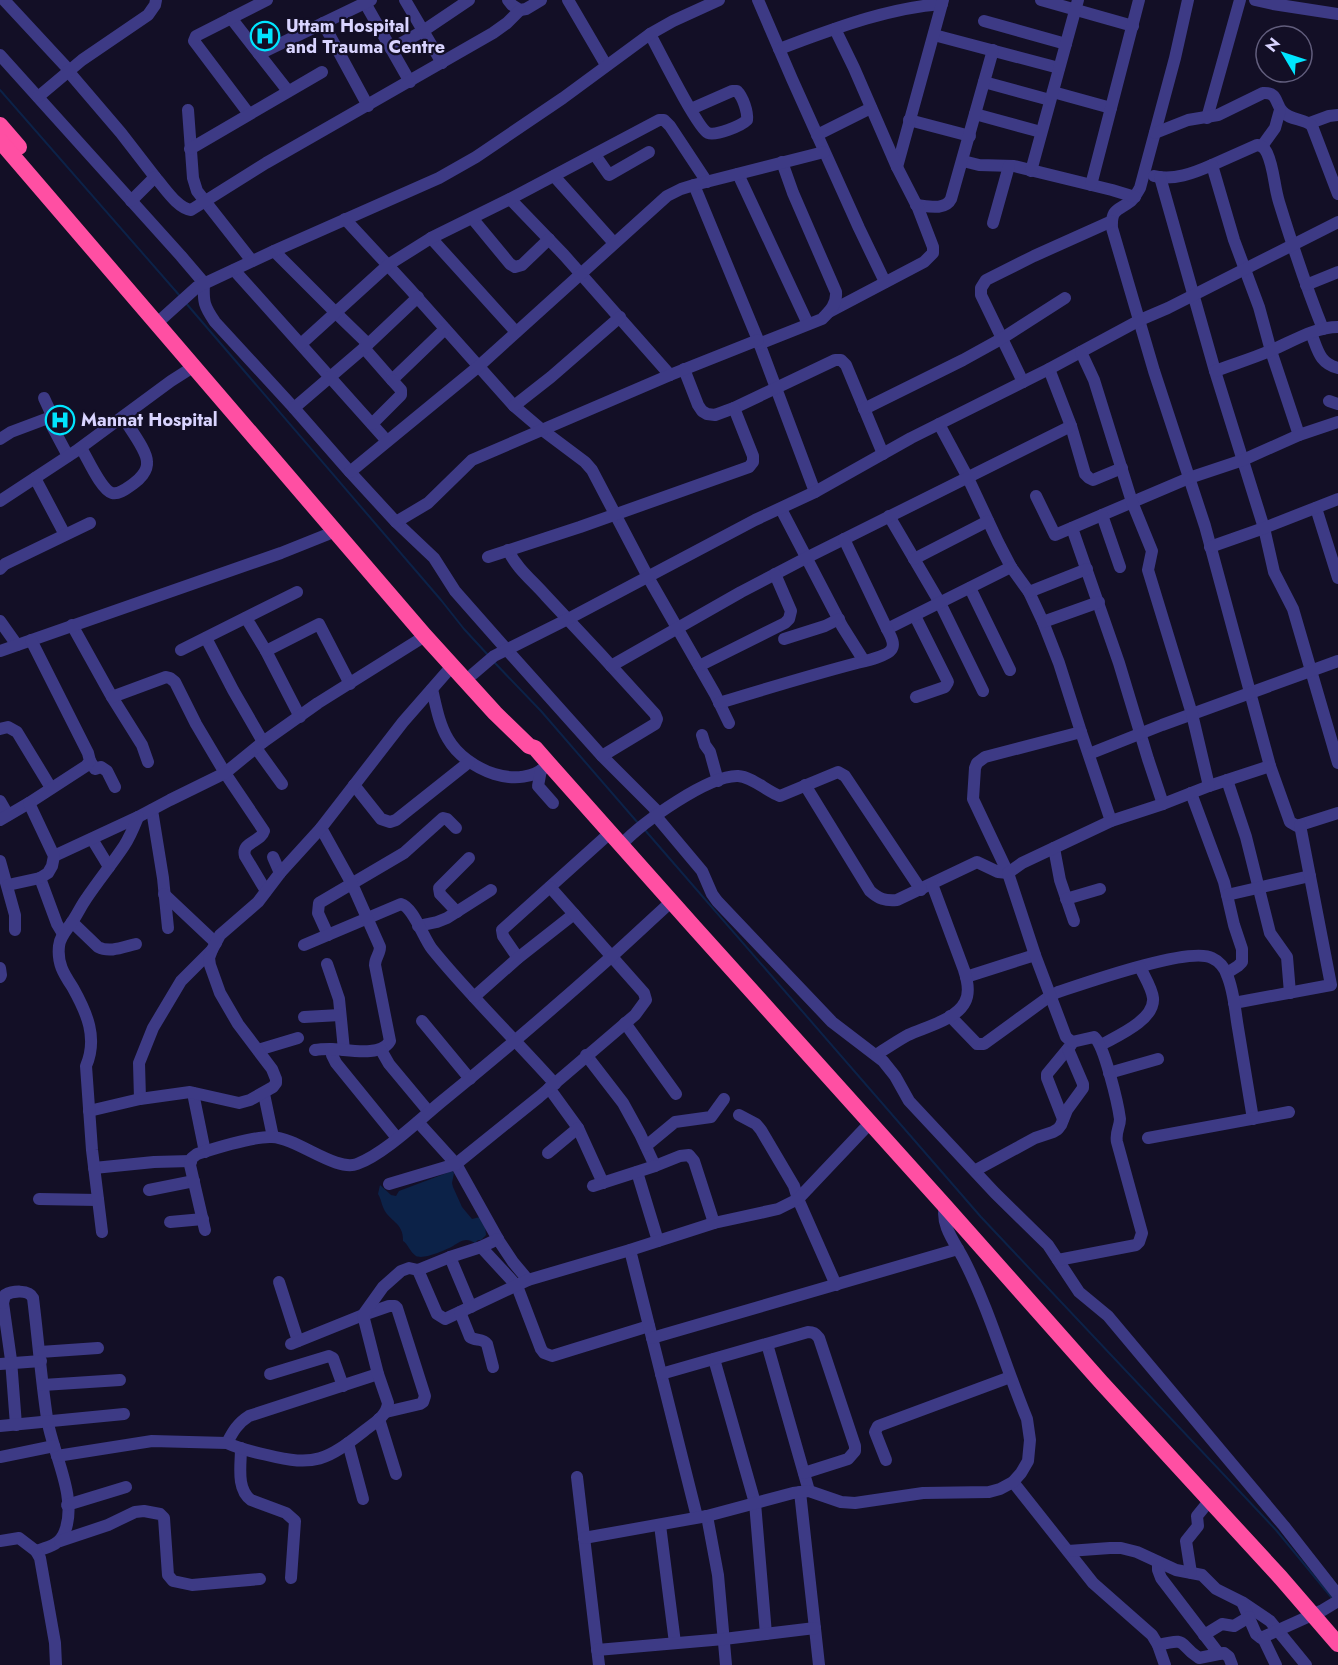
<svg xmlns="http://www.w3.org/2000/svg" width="1338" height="1665" font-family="Jost,sans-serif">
	<rect width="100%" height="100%" fill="#130f26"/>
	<path fill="#0c2248" d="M452,1171L454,1173L452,1183L453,1187L462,1207L472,1219L480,1217L485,1225L486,1235L481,1240H478L475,1243C466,1237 461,1241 453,1246C446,1250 423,1260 416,1256C410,1252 408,1244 403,1241C404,1222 388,1221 383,1207C381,1202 381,1199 378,1194L380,1185L391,1195L396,1196L399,1191Z"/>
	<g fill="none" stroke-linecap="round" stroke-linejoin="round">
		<g stroke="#0c2248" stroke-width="2">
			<polyline points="0,90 180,296"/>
			<polyline points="185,302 441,600 464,629 488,655"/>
			<polyline points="494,662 541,711 638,823"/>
			<polyline points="644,829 981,1217 1276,1530 1332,1598"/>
		</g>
		<g stroke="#3d3a85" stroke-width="12">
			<polyline points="4,0 69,70"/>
			<polyline points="405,0 442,63"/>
			<polyline points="508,0 512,5 520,10 526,9 541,0"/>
			<polyline points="568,0 606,65"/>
			<polyline points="758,0 792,79 859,228 885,282"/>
			<polyline points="1041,0 1133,26"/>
			<path d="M1188,0L1175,58L1140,188C1137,193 1135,197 1131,201C1118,211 1111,208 1112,228L1154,371L1205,526L1270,766L1290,822L1297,826L1338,813"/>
			<polyline points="1255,0 1273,4 1338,14"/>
			<polyline points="365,3 410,82"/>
			<polyline points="231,18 259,54"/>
			<polyline points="984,21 1066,44"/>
			<polyline points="323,23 368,106"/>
			<path d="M650,34C658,49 698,129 708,133C716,136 741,126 747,120C748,112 743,97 737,91H732L691,109"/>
			<polyline points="934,35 1059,68"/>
			<polyline points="391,49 423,31 469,0"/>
			<path d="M779,49C831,30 886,8 942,4"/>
			<path d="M0,55L181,256L204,283C203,302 204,306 215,322L294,408L350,472L396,522L434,558L455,591L507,650L602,756L658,812"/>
			<polyline points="68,71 121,133 155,177 131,201"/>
			<polyline points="984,82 1050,100"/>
			<polyline points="288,91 259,54 371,0"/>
			<polyline points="1053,92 1111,108"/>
			<polyline points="38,97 82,60 148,15 155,5 156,0"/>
			<polyline points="188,110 193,178 197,191 252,261"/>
			<polyline points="249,114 194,41 196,36 267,0"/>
			<polyline points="975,114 1041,132"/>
			<polyline points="1207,118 1240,0"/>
			<polyline points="909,120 970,136"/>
			<polyline points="1310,123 1329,116 1338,115"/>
			<path d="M1155,133L1188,120L1218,115L1263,93C1278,92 1275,103 1282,111C1290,121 1304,118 1312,126L1338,194"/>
			<polyline points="817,135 871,108"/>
			<polyline points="1262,146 1275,128 1280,110"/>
			<polyline points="190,149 322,72"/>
			<polyline points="595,155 609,175 649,152"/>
			<polyline points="963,161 979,165 1014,166 1112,190 1135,197"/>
			<path d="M1212,165L1257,145C1262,146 1264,147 1267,153C1274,168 1274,186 1279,202C1292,244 1306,287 1323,329"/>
			<polyline points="897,167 943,0"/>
			<polyline points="1031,171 1078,0"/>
			<polyline points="738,174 808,324"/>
			<polyline points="554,176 614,243"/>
			<path d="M1154,176C1173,181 1194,173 1212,165L1234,240L1259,307L1271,351L1299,435"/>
			<path d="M155,177C165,188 177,208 191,210L266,163L493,33L507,23L520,10"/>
			<polyline points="1160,177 1215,371 1264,528 1274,572 1293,609 1338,763"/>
			<polyline points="694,185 758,340 815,492"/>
			<polyline points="1091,185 1139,0"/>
			<polyline points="510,199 564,255 670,375"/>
			<path d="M916,205C927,206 945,211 951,199L993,50"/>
			<polyline points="472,218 510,264 515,267 522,265 549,239"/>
			<polyline points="345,219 408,287 514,406 541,429 585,462 592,470 648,577 715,694 729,723"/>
			<polyline points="993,223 1009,166"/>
			<polyline points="431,238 516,332"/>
			<polyline points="274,251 336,313 368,344"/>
			<polyline points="234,270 387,441"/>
			<polyline points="1306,285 1338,272"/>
			<polyline points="829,312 924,262 933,253 933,247 918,208 897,167 854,68 835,29"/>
			<polyline points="156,324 197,287 274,251 439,178 476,157 563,98 650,34 673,21 719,0"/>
			<path d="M1311,333C1318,350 1319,363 1338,368"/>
			<polyline points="301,344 388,265 431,238 510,199 659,120 664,120 670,126 707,182"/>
			<path d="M759,344L822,319C830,311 837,304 836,292L793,193L782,162"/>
			<polyline points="364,348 392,380 445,329"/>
			<polyline points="684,369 698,405 702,411 707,414 715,415 734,408 835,360 841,360 846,365 883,454"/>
			<polyline points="1049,369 1071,426 1085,474 1089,478 1093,480 1122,468"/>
			<path d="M1215,371C1234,364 1254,358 1272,350C1293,341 1315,327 1338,327"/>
			<polyline points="1023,382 981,295 981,288 986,280 1034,256 1112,221"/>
			<polyline points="44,398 50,411 52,426 68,456"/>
			<polyline points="1329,401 1338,404"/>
			<polyline points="514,406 551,377 620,317"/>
			<polyline points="294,408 364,348 418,297"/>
			<polyline points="864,409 963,360 1001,339 1065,298"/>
			<polyline points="372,424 401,395 401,390 392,380"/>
			<polyline points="939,424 968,478 998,542 1011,567 1029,592 1043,622 1059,663 1081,732 1111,821"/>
			<polyline points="0,439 11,432 51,417"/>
			<path d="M81,448C87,457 101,490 112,493C119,495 127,488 133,484C139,480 148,471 147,462C147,450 129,428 123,417"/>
			<polyline points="350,472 479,366 667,196 681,189 694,185 824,152"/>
			<polyline points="35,478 64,533"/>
			<polyline points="1036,496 1055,535 1189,478 1243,460 1299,435 1338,422"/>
			<polyline points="0,501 76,451 171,381 193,367"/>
			<polyline points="1316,508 1338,578"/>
			<polyline points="781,509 842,626 864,661"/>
			<polyline points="1102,515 1120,567"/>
			<polyline points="889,516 940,603 983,691"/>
			<polyline points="396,522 428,503 472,460 670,375 758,340"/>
			<polyline points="1072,528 1119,663 1148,759 1163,804"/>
			<polyline points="1210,547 1264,528 1338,499"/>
			<path d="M508,550C517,569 533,581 546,596C583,635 619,674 655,714L657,719L655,724L602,756"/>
			<polyline points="488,557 580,527 749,467 753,462 753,456 734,408"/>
			<polyline points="914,559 988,521"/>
			<polyline points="0,569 5,564 90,523"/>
			<polyline points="970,588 1010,670"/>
			<polyline points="1029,592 1087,569"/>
			<polyline points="915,616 948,682 945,687 916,697"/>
			<polyline points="246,618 266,651 300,717"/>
			<polyline points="0,621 17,645"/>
			<polyline points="1043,622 1099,602"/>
			<polyline points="72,625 112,697 142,745 148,762"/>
			<polyline points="887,629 1011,567"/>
			<polyline points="206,638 233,690 263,742"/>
			<polyline points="784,639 825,626 839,619"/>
			<polyline points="181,650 297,592"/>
			<polyline points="0,651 281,553 331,533 334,530"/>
			<polyline points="266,651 319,624 350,684"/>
			<polyline points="611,666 741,592 806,558 1071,426"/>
			<polyline points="699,666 785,623 789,619 791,611 775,574"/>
			<polyline points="473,674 494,656 568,619 755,520 815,492 911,438 1049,369 1140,320 1168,308 1338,222"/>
			<path d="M432,689C436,706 439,724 448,739C466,770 520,793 549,764"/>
			<path d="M112,697L166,677L170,678L175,682L196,724L225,773L264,831C261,842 241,842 245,856L266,891"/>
			<path d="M719,703C765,689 811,675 857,663C865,661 887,656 891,650C896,644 890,635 887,629L844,539"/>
			<polyline points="0,729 8,727 17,732 51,788"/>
			<polyline points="702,735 705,745 710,752 718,781"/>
			<polyline points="256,748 282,784"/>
			<polyline points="1089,754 1162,725 1338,661"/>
			<polyline points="90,761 95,769 101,767 107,771 115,787"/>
			<polyline points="541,770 538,786 553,803"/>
			<polyline points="1227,780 1246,837 1270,933 1287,957 1290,993"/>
			<polyline points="354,785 381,819 390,822 396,820 469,762"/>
			<path d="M805,785L870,891C879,899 885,901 897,900L977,862L998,872L1008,873L973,799L975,768L977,763L985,757L1081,732"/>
			<polyline points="1209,786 1270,766"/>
			<polyline points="1191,793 1224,882 1234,925 1242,949 1242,962 1238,966 1227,973"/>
			<polyline points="0,801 8,815"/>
			<polyline points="152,810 163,878 168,928"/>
			<polyline points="655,815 702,871 712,894 717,901 832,1022 883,1061 895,1076 909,1101 995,1193 1048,1245 1079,1292 1108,1316 1284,1526 1338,1595"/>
			<polyline points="0,820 29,803 86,766 90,761 88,753 31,640"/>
			<polyline points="92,839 109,867"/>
			<path d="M622,844C642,823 708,775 738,776C753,777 766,791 780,796L838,772L845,776L921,890"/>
			<polyline points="1054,848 1060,880 1074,921"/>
			<polyline points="54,856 138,817 170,800 225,773 263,742 318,703 425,636"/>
			<polyline points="273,857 280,873"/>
			<polyline points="0,861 15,915 15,930"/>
			<polyline points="40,878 57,924 63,934"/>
			<polyline points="8,885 40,878 48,873 52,866 54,856 29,803"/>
			<polyline points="164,894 216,943"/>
			<polyline points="1227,895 1310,876"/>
			<polyline points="1066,899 1100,889"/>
			<polyline points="457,912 440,894 439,888 469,858"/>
			<path d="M72,922L98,947C110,953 123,947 136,944"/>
			<polyline points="418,926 437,922 447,918 491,890"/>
			<polyline points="328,935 318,913 319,903 404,853 443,818 447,819 456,828"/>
			<path d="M304,945L401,904C413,907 423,937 432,949C470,996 514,1038 555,1084"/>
			<polyline points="518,958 503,936 502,930 611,832"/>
			<polyline points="327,964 339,999 344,1050"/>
			<polyline points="0,968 1,975 0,977"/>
			<polyline points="966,977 1035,955"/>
			<polyline points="474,997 518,958 574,914"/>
			<polyline points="1234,1003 1331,985 1300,825"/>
			<path d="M950,1016L977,1044H984L1050,996L1058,992C1085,983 1190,946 1212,958C1219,961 1225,968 1227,975C1234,991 1235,1011 1238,1028C1243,1059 1248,1089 1253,1119"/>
			<polyline points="304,1017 340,1015"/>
			<polyline points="422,1021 470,1079"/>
			<polyline points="625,1023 676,1094"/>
			<path d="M1101,1045C1117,1036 1155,1020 1153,998C1152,988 1144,976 1140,967"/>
			<polyline points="331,1049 332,1055 336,1063 397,1138"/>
			<polyline points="258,1050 298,1038"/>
			<path d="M315,1050C320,1049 325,1049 330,1049C346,1049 380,1058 390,1041L375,965C375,958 380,954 380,947L352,884L321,828"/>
			<polyline points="381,1050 389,1064 429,1112"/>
			<polyline points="586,1055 623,1103 640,1134 655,1166 680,1156 689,1155 694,1161 714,1223"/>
			<path d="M876,1055C887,1048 897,1041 908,1035C925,1027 956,1020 965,1002C970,993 967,979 964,970L932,884"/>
			<polyline points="1109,1073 1158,1059"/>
			<polyline points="549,1088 578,1128 603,1183"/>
			<polyline points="193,1093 205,1152"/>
			<polyline points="264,1094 273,1137"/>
			<polyline points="140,1099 139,1063 153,1028 181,981 212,950"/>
			<polyline points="89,1111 140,1099 190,1092 239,1103 250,1100 273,1087 276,1083 276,1079 272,1069 238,1024 220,993 210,965 209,958 212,950 220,935 258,902 280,873 321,828 403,722 452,666"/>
			<polyline points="739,1115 756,1124 761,1130 794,1186 798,1199 836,1285"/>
			<polyline points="1063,1119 1047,1078 1047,1074 1071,1045"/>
			<polyline points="418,1122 456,1164 499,1241 513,1262 528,1280"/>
			<polyline points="1148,1138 1289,1112"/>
			<polyline points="646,1146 675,1122 711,1117 724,1099"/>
			<polyline points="548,1153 578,1128"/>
			<polyline points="94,1168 154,1162 191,1161"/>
			<polyline points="976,1170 1035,1138 1053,1132 1058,1129 1061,1125 1067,1110 1083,1088 1083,1084 1068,1049"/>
			<polyline points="637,1172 658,1241"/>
			<polyline points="389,1184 456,1164 539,1097 635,1015 646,1000 644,993 550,887"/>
			<polyline points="593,1186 655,1166"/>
			<polyline points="149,1190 194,1181"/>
			<polyline points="39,1199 98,1200"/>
			<polyline points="170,1222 203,1219"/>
			<path d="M205,1230L190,1165L192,1158L197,1154C216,1148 253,1136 272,1137C297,1138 336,1172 357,1164C384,1154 418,1121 441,1102C499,1055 555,1007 611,957C631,939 651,920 671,902"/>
			<path d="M102,1232L92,1150L86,1066C98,1038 87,1013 73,988C64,974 57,964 59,946C60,936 67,930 72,922C77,915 81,906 86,899C98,881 112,864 124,846C130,837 134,827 138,817"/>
			<polyline points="481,1247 517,1286 541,1349 544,1353 552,1356 649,1326"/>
			<polyline points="630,1250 697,1517"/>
			<polyline points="450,1257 471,1307"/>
			<path d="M1058,1260L1136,1245L1139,1242L1142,1233L1117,1142C1115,1132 1120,1127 1120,1119C1118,1104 1104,1044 1094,1037L1072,1042L1066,1037L1035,955L1008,873L1022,863L1111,821L1163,804L1209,786L1192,714L1148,570L1152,551L1132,502L1094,380L1081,352"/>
			<polyline points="418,1270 437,1314 445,1319 528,1280 630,1250 714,1223 778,1209 798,1199 870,1123"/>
			<polyline points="279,1282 298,1341"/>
			<polyline points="0,1303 3,1303 11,1360 16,1425"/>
			<path d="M3,1303L5,1295C12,1291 29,1289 33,1298C38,1338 41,1378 47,1418C52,1452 78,1497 65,1531C60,1545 49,1547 36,1551"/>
			<path d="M460,1312L470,1337C475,1341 483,1338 487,1344L493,1367"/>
			<polyline points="652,1338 958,1249"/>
			<polyline points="291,1344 363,1315 389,1306 395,1306 397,1308 425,1396 423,1402 420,1404 386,1412"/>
			<polyline points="767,1344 809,1491"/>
			<polyline points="40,1352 98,1348"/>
			<polyline points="714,1359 755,1503 766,1634"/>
			<polyline points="0,1364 41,1361"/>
			<polyline points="270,1374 329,1356 333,1358 343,1386"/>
			<path d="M661,1374L808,1332C813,1332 815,1333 819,1338L855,1446V1451L848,1459L804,1473"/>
			<polyline points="43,1385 120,1380"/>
			<polyline points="379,1419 396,1474"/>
			<polyline points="0,1426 124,1414"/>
			<path d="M227,1443C233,1431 238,1423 249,1416L378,1374"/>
			<polyline points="348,1443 363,1499"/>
			<path d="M241,1448C241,1465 236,1489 251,1500L286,1513L295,1521L291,1578"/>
			<path d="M57,1456L152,1441L227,1443C240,1449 253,1452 267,1455C315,1467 327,1460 364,1431C374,1423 387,1416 388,1403L378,1374L363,1315L383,1287L401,1271L409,1268L418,1270L450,1257L481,1247L498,1239"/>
			<polyline points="0,1457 54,1446"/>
			<polyline points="886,1460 875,1432 878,1426 1010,1377"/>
			<polyline points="577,1477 599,1665"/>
			<polyline points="1013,1482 1093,1583 1152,1635 1158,1645 1165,1665"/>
			<polyline points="800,1492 819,1665"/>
			<polyline points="67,1505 126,1487"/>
			<polyline points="707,1516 718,1575 726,1665"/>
			<polyline points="660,1525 675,1643"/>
			<path d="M584,1538L707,1516L793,1493L809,1491L841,1502L855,1503L923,1493L989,1492L1000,1489L1013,1482L1021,1473L1028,1461L1030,1440L1027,1419C1005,1366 990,1311 964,1260C956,1244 940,1225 945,1206"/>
			<polyline points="0,1541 19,1538 36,1551 40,1558 55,1643 56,1665"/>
			<polyline points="60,1541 108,1525 135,1512 144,1511 160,1514 164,1518 168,1575 173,1581 192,1585 260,1579"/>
			<polyline points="1068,1551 1110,1548 1121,1548 1137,1552 1176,1570 1202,1575 1216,1589 1242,1602 1270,1621 1306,1665"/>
			<polyline points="1158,1562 1158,1570 1161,1578 1219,1654"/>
			<polyline points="1191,1573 1186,1541 1198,1526 1197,1516 1210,1500"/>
			<polyline points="1243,1604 1256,1634 1261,1638 1323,1610 1338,1601"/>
			<polyline points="1204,1635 1222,1624 1234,1626 1249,1617"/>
			<polyline points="1263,1638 1276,1665"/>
			<path d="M1158,1645C1190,1637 1177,1644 1199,1658L1224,1653L1229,1657L1232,1665"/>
			<polyline points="597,1650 724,1639 815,1628"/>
		</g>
		<g stroke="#ff4fa3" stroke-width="16">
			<polyline points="0,125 19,147"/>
			<polyline points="0,141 425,636 495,713 529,746 535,748 549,764 694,927 945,1206 1101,1382 1281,1578 1338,1644"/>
		</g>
	</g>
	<defs>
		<g id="hospital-ring" transform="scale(1.5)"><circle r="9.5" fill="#130f26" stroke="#00e5ff" stroke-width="1.5"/><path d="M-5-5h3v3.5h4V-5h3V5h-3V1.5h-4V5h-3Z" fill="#00e5ff"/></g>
	</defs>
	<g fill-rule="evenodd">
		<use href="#hospital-ring" x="265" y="36"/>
		<use href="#hospital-ring" x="60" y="420"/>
	</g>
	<g text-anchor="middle" stroke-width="4.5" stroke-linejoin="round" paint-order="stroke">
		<g font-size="18" font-weight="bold" fill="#d9d4ff" stroke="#130f26" text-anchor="start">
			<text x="286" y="32">Uttam Hospital<tspan x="286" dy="21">and Trauma Centre</tspan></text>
			<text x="81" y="426">Mannat Hospital</text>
		</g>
	</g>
	<g transform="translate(1284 54) rotate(309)"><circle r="28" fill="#130f26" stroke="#625e7d" stroke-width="1.5"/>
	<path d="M0-4.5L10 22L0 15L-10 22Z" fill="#00e5ff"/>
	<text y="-9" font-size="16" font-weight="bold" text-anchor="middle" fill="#d9d4ff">N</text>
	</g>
</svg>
